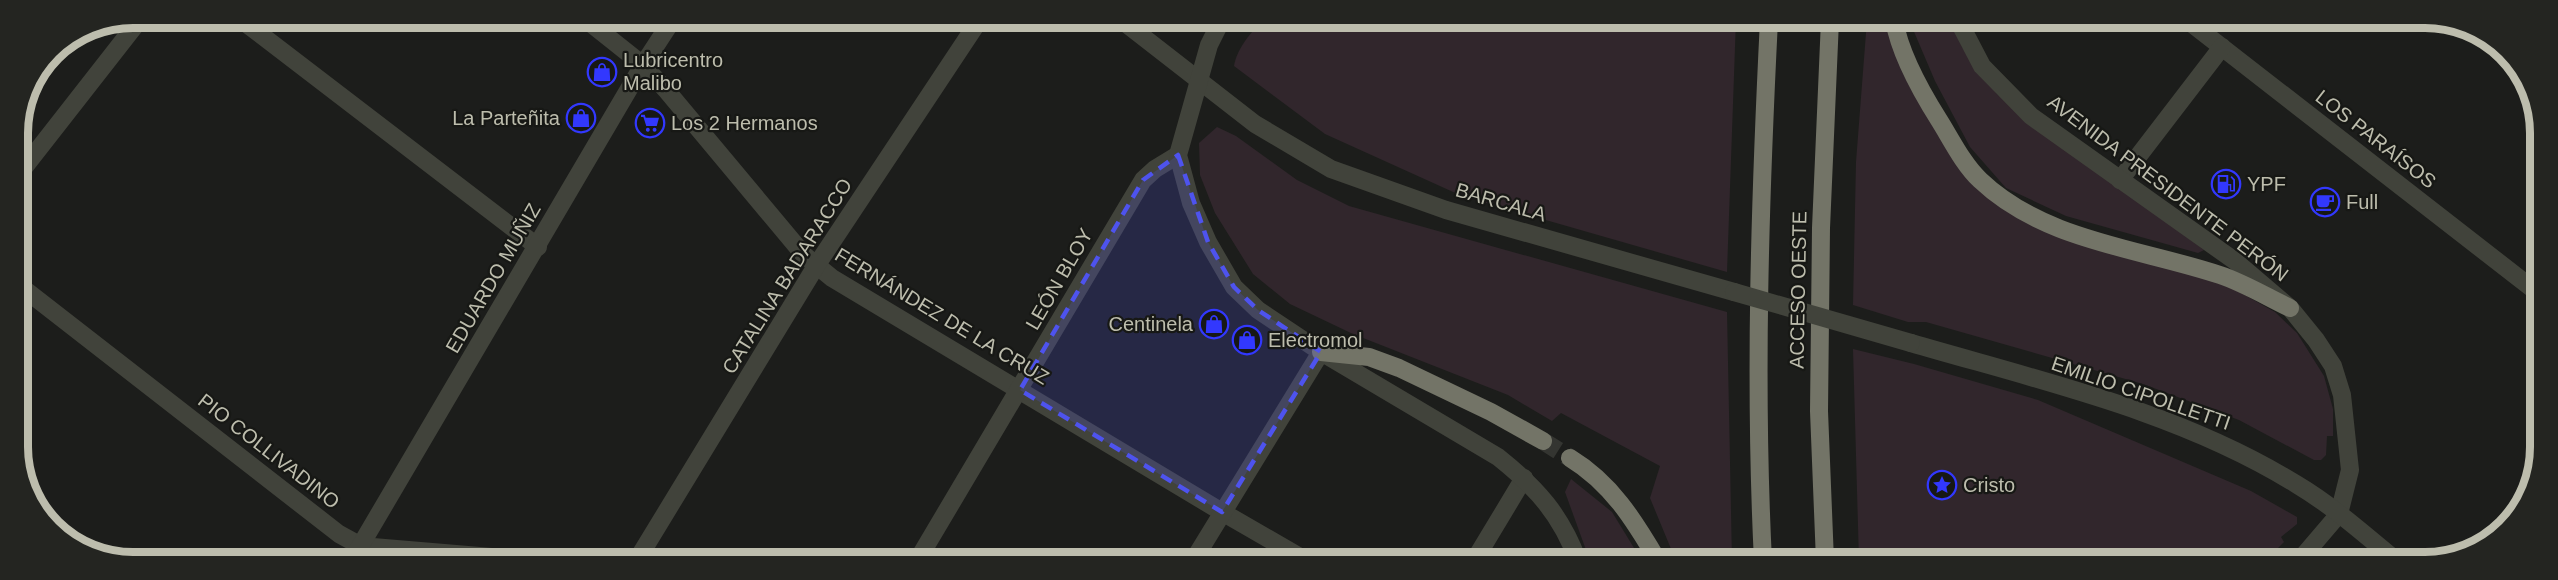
<svg xmlns="http://www.w3.org/2000/svg" width="2558" height="580" font-family="Arial,sans-serif">
	<rect width="100%" height="100%" fill="#1c1d1b"/>
	<g fill="#31262c">
		<path d="M1269,19H1736L1727,272L1462,196L1325,134L1234,66C1236,50 1254,25 1269,19Z"/>
		<polygon points="1867,20 1892,20 1936,126 2027,220 2225,284 2275,312 2297,333 2324,376 2333,409 2333,436 2327,436 2326,455 2321,460 2314,460 2239,420 2143,384 1926,322 1908,322 1853,305 1856,162"/>
		<polygon points="1909,20 1951,20 1962,47 1997,94 2204,250 2198,253 2066,216 2006,188 1970,147 1935,81"/>
		<polygon points="1217,127 1236,136 1297,180 1349,206 1727,312 1732,561 1676,561 1650,498 1660,466 1561,413 1552,421 1508,395 1353,334 1290,304 1253,274 1215,213 1200,175 1199,143"/>
		<polygon points="1853,349 1914,364 2038,400 2251,491 2297,517 2297,524 2281,537 2284,542 2264,562 1859,561"/>
		<polygon points="1571,479 1612,512 1642,561 1590,561 1565,492"/>
	</g>
	<g fill="none" stroke-linecap="round" stroke-linejoin="round">
		<polyline stroke="#343531" stroke-width="18" stroke-dasharray="18 9" stroke-linecap="butt" points="1543,441 1570,458"/>
		<g stroke="#41433b" stroke-width="18">
			<polyline points="239,18 538,247"/>
			<polyline points="584,18 643,65 667,91 804,255 832,278 1222,512 1307,561"/>
			<polyline points="2187,20 2538,293"/>
			<polyline points="19,174 141,18"/>
			<polyline points="2120,180 2222,47"/>
			<polyline points="19,285 339,534 361,546 529,560"/>
			<polyline points="637,560 816,266 980,19"/>
			<polyline points="917,561 1143,180 1155,169 1178,155"/>
			<polyline points="1193,561 1321,352"/>
			<polyline points="1474,561 1524,478"/>
		</g>
		<g stroke="#41433b" stroke-width="18">
			<polyline points="1120,19 1255,124 1331,169 1446,210 1734,292"/>
			<path d="M1222,19L1209,45L1178,155L1191,203L1208,242L1234,287L1258,310L1321,352L1498,457C1537,488 1561,515 1578,561"/>
			<polyline points="1958,20 1982,66 2031,116 2235,261 2290,308 2316,340 2333,366 2342,395 2350,470 2339,514 2298,562"/>
			<path d="M1911,343C2041,381 2180,412 2296,484C2333,506 2365,535 2398,562"/>
			<polyline points="352,560 643,65 673,19"/>
		</g>
		<g stroke="#737467" stroke-width="18">
			<path d="M1894,20C1900,54 1920,90 1939,120C1951,139 1963,164 1980,180C2044,241 2139,248 2220,275C2244,283 2267,297 2290,308"/>
			<polyline points="1321,352 1369,357 1399,368 1491,412 1543,441"/>
			<path d="M1570,458C1611,483 1634,520 1658,561"/>
			<path d="M1763,561C1754,381 1760,200 1769,20"/>
			<polyline points="1825,561 1819,411 1821,228 1830,20"/>
		</g>
		<polyline stroke="#41433b" stroke-width="18" points="1734,292 1911,343"/>
	</g>
	<path fill="#4e53ee" fill-opacity="0.2" stroke="#4e53ee" stroke-width="4.5" stroke-dasharray="12 8" stroke-linejoin="round" d="M1178,155L1208,242L1234,287L1258,310L1321,352L1222,512L1020,390L1143,180Z"/>
	<defs>
		<g id="shop-ring" transform="scale(1.5)"><circle r="9.5" fill="#171815" stroke="#3238fe" stroke-width="1.5"/><path d="M-5-2.5h2.3a2.7 3.5 0 0 1 5.4 0H5L5.5 6h-11ZM-1.5-2.5h3a1.5 2.3 0 0 0-3 0Z" fill="#3238fe"/></g>
		<g id="supermarket-ring" transform="scale(1.5)"><circle r="9.5" fill="#171815" stroke="#3238fe" stroke-width="1.5"/><path d="M-6-5.5h2.5l.6 2H6L4.5 2H-2.5L-4.4-4H-6ZM-1.5 3.2a1.3 1.3 0 1 0 .1 0ZM3 3.2a1.3 1.3 0 1 0 .1 0Z" fill="#3238fe"/></g>
		<g id="fuel-ring" transform="scale(1.5)"><circle r="9.5" fill="#171815" stroke="#3238fe" stroke-width="1.5"/><path d="M-5.5-6h7V0h2V4h1.3V-2.5L3-4.5l.8-.8L6-3V5H2.5V1h-1V6h-7ZM-4.2-4.7v3.2H.2V-4.7Z" fill="#3238fe"/></g>
		<g id="cafe-ring" transform="scale(1.5)"><circle r="9.5" fill="#171815" stroke="#3238fe" stroke-width="1.5"/><path d="M-5.5-4.5H6V0H3Q3 3.5 0 3.5H-2.5Q-5.5 3.5-5.5 0ZM3-3.2v2h1.7v-2ZM-6 4.5H4V6H-6Z" fill="#3238fe"/></g>
		<g id="sight-ring" transform="scale(1.5)"><circle r="9.5" fill="#171815" stroke="#3238fe" stroke-width="1.5"/><path d="M0-6L1.8-2.2L6-1.7L2.9 1.2L3.7 5.4L0 3.3L-3.7 5.4L-2.9 1.2L-6-1.7L-1.8-2.2Z" fill="#3238fe"/></g>
	</defs>
	<g fill-rule="evenodd">
		<use href="#shop-ring" x="602" y="72"/>
		<use href="#shop-ring" x="581" y="118"/>
		<use href="#supermarket-ring" x="650" y="123"/>
		<use href="#fuel-ring" x="2226" y="184"/>
		<use href="#cafe-ring" x="2325" y="202"/>
		<use href="#shop-ring" x="1214" y="324"/>
		<use href="#shop-ring" x="1247" y="340"/>
		<use href="#sight-ring" x="1942" y="485"/>
	</g>
	<g text-anchor="middle" stroke-width="4.5" stroke-linejoin="round" paint-order="stroke">
		<g font-size="20" fill="#bdbdad" stroke="#171815" text-anchor="start">
			<text x="623" y="67">Lubricentro<tspan x="623" dy="23">Malibo</tspan></text>
			<text x="560" y="125" text-anchor="end">La Parteñita</text>
			<text x="671" y="130">Los 2 Hermanos</text>
			<text x="2247" y="191">YPF</text>
			<text x="2346" y="209">Full</text>
			<text x="1193" y="331" text-anchor="end">Centinela</text>
			<text x="1268" y="347">Electromol</text>
			<text x="1963" y="492">Cristo</text>
		</g>
		<g font-size="20" fill="#bdbdad" stroke="#171815">
			<text transform="translate(2376 139) rotate(38)" y="7">LOS PARAÍSOS</text>
			<text transform="translate(2168 188) rotate(37)" y="7">AVENIDA PRESIDENTE PERÓN</text>
			<text transform="translate(1501 202) rotate(16)" y="7">BARCALA</text>
			<text transform="translate(787 276) rotate(-58)" y="7">CATALINA BADARACCO</text>
			<text transform="translate(493 278) rotate(-60)" y="7">EDUARDO MUÑIZ</text>
			<text transform="translate(1059 279) rotate(-60)" y="7">LEÓN BLOY</text>
			<text transform="translate(1798 290) rotate(-89)" y="7">ACCESO OESTE</text>
			<text transform="translate(942 316) rotate(31)" y="7">FERNÁNDEZ DE LA CRUZ</text>
			<text transform="translate(2141 393) rotate(19)" y="7">EMILIO CIPOLLETTI</text>
			<text transform="translate(269 451) rotate(38)" y="7">PIO COLLIVADINO</text>
		</g>
	</g>
	<path d="M0 0H2558V580H0ZM133 28H2425A105 105 0 0 1 2530 133V447A105 105 0 0 1 2425 552H133A105 105 0 0 1 28 447V133A105 105 0 0 1 133 28Z" fill="#242521" fill-rule="evenodd"/>
	<path fill="none" stroke="#bdbdad" stroke-width="8" d="M133 28H2425A105 105 0 0 1 2530 133V447A105 105 0 0 1 2425 552H133A105 105 0 0 1 28 447V133A105 105 0 0 1 133 28Z"/>
</svg>
